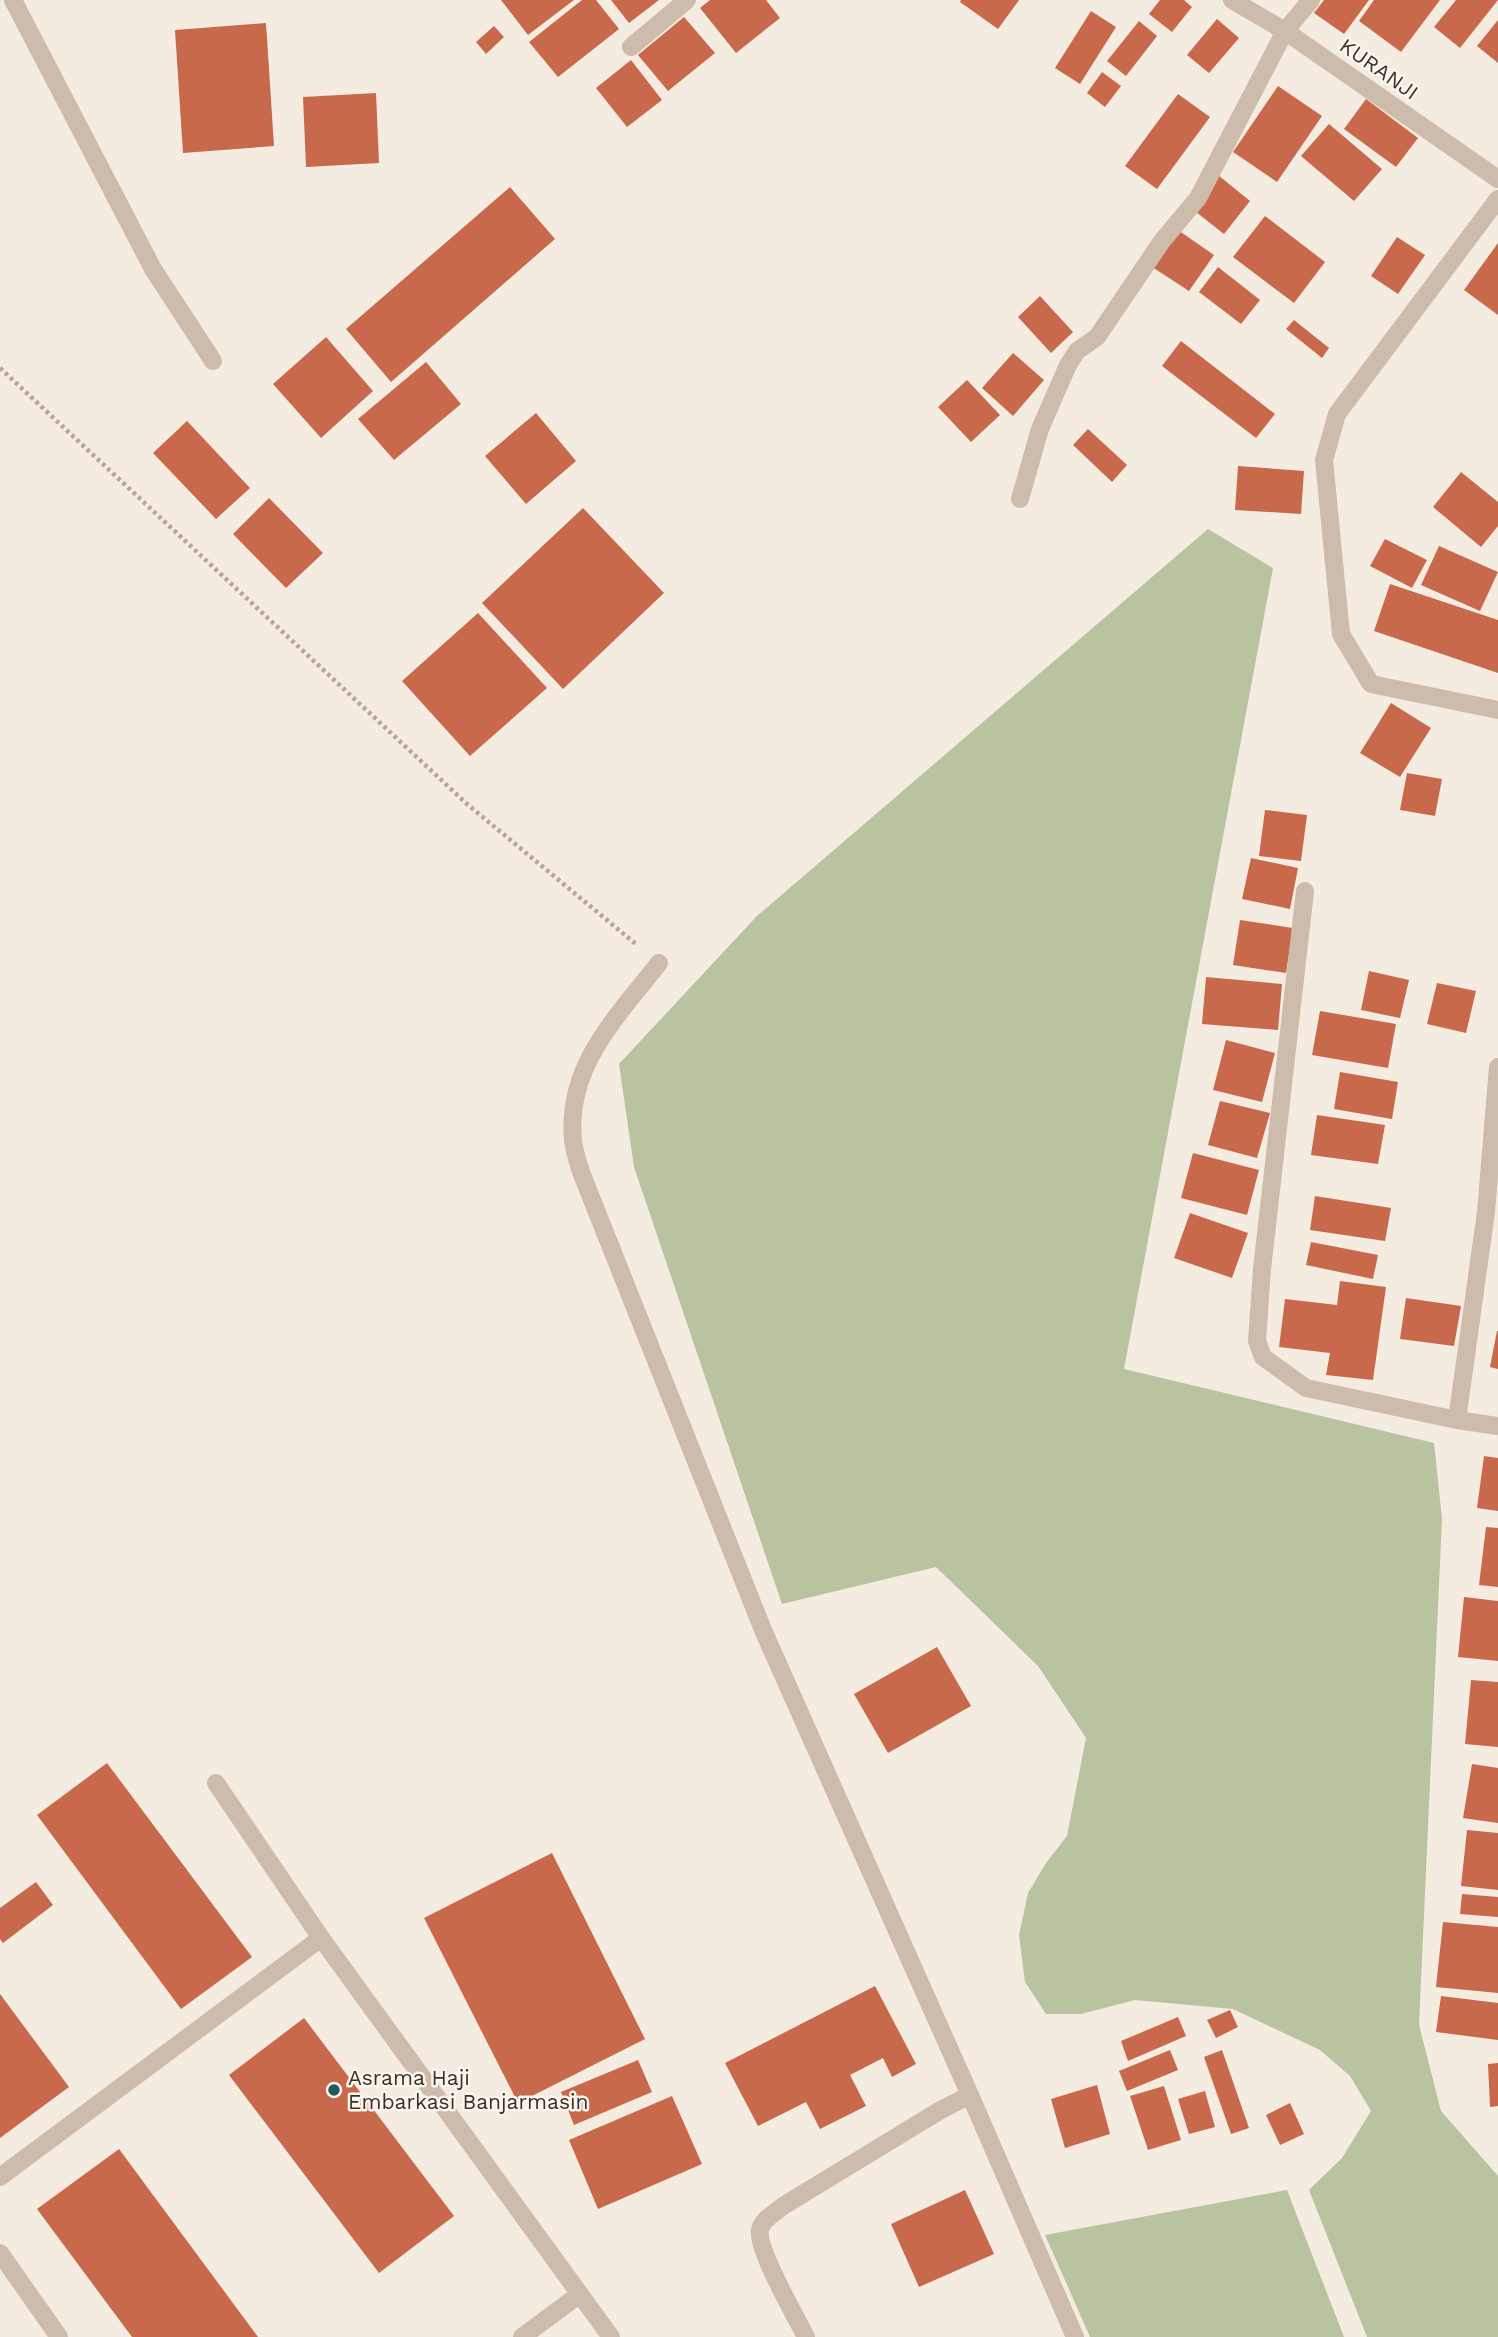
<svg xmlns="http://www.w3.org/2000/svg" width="1498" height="2337" font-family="'Work Sans',sans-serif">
	<rect width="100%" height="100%" fill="#f4ebe1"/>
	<g fill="#b8c4a0">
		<polygon points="1208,529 1273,568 1124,1369 1434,1443 1442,1519 1419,2025 1441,2111 1498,2176 1498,2337 1367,2337 1309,2190 1342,2158 1371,2111 1350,2076 1320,2050 1233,2009 1135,2000 1081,2014 1046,2014 1025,1982 1019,1935 1028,1893 1046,1863 1067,1836 1086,1738 1038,1666 936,1567 782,1604 634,1167 619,1064 757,916"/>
		<polygon points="1287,2190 1344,2337 1090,2337 1045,2235"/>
	</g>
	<g fill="#c8694b">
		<polygon points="501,0 574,0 528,35"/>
		<polygon points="582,0 596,0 619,29 558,77 529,42"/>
		<polygon points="611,0 659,0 629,23"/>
		<polygon points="710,0 766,0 780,18 736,53 700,8"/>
		<polygon points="961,0 1019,0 998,29 960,2"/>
		<polygon points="1160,0 1184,0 1192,7 1172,32 1149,14"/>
		<polygon points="1324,0 1369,0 1344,34 1314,13"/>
		<polygon points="1374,0 1440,0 1401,52 1359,21"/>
		<polygon points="1456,0 1498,0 1460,48 1434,27"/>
		<polygon points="1091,11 1116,27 1080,84 1055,68"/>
		<polygon points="684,17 715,53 668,91 638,55"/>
		<polygon points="1217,19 1239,38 1209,73 1187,55"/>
		<polygon points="1498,20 1498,63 1477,46"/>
		<polygon points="1139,21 1157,36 1126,76 1107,61"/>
		<polygon points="266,23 274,146 183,153 175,30"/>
		<polygon points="494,26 504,37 486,54 476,42"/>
		<polygon points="631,60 662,100 627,127 596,88"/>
		<polygon points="1102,72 1121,86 1105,107 1087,93"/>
		<polygon points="1278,86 1322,116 1277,182 1233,152"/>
		<polygon points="376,93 379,163 306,167 303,97"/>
		<polygon points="1178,94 1210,117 1157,189 1125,166"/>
		<polygon points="1366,99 1418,138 1396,167 1344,129"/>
		<polygon points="1329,124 1382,169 1354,201 1301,156"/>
		<polygon points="1218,175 1250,201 1224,234 1191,208"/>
		<polygon points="510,187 555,239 391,382 346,329"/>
		<polygon points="1265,216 1325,262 1294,303 1233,257"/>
		<polygon points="1175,228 1214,255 1189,291 1149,265"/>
		<polygon points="1397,237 1425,255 1398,294 1371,276"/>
		<polygon points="1498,243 1498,315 1464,290"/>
		<polygon points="1218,267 1260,300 1241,324 1199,292"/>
		<polygon points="1040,296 1073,332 1051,353 1018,317"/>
		<polygon points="1294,320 1329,348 1322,358 1286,329"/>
		<polygon points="326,337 373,391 321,438 273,384"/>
		<polygon points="1181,341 1275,414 1256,438 1162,366"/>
		<polygon points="1013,353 1044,380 1013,416 982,388"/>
		<polygon points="426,362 461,404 394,460 358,419"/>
		<polygon points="967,380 1000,415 971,442 938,407"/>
		<polygon points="536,413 576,461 526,504 485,456"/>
		<polygon points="187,421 250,488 216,519 153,453"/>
		<polygon points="1088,429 1127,465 1112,482 1073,445"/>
		<polygon points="1238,466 1304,471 1301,514 1235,510"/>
		<polygon points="1461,472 1498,502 1498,526 1481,547 1433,507"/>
		<polygon points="269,498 323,553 286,588 233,534"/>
		<polygon points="583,508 664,593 563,689 482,603"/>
		<polygon points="1385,539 1427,560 1412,588 1370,566"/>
		<polygon points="1439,546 1498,572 1480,611 1421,585"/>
		<polygon points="1390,584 1498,620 1498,673 1374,631"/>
		<polygon points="478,613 547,688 470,756 402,681"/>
		<polygon points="1391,703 1431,728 1400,777 1360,753"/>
		<polygon points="1407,773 1442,779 1435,816 1400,810"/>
		<polygon points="1265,810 1307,815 1301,861 1259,856"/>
		<polygon points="1251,858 1298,868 1290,909 1242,899"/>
		<polygon points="1240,920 1293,928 1286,973 1233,965"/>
		<polygon points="1369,971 1409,980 1400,1018 1361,1010"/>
		<polygon points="1206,977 1282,984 1278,1030 1202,1024"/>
		<polygon points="1437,983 1476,991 1466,1033 1427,1024"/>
		<polygon points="1320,1011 1396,1024 1388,1068 1312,1055"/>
		<polygon points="1226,1040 1275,1053 1262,1102 1213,1090"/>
		<polygon points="1340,1072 1398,1082 1392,1119 1334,1109"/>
		<polygon points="1220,1101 1270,1113 1257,1158 1208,1145"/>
		<polygon points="1317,1115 1385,1125 1378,1164 1311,1155"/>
		<polygon points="1193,1153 1259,1170 1247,1215 1181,1198"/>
		<polygon points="1315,1196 1391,1208 1385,1241 1310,1230"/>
		<polygon points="1190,1213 1248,1233 1232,1278 1174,1258"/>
		<polygon points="1311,1242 1378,1255 1373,1279 1306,1265"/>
		<polygon points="1340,1281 1386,1287 1373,1380 1326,1375 1330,1353 1279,1347 1285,1299 1337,1305"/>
		<polygon points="1406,1298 1461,1306 1454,1346 1400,1339"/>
		<polygon points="1497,1331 1498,1331 1498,1369 1490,1367"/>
		<polygon points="1484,1456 1498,1458 1498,1511 1477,1508"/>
		<polygon points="1486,1527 1498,1528 1498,1587 1479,1585"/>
		<polygon points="1464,1597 1498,1601 1498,1661 1458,1657"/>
		<polygon points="937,1647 971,1706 888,1753 854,1694"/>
		<polygon points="1471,1680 1498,1682 1498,1747 1465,1744"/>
		<polygon points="107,1763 252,1957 181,2009 37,1815"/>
		<polygon points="1472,1764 1498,1768 1498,1823 1463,1818"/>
		<polygon points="1467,1830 1498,1833 1498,1890 1461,1886"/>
		<polygon points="552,1853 645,2039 518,2103 424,1918"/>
		<polygon points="36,1882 53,1905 3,1943 0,1939 0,1908"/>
		<polygon points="1462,1894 1498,1897 1498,1917 1460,1914"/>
		<polygon points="1443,1922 1498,1927 1498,1993 1436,1987"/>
		<polygon points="875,1986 916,2064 892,2077 883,2058 850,2075 866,2106 820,2129 806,2102 758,2126 725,2063"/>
		<polygon points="0,1994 69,2087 0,2138"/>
		<polygon points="1441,1996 1498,2003 1498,2040 1436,2032"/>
		<polygon points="1230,2010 1238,2027 1216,2038 1207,2020"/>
		<polygon points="1178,2017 1186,2036 1128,2061 1121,2041"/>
		<polygon points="304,2018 454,2216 379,2273 229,2075"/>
		<polygon points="1170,2050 1178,2070 1127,2091 1119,2071"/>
		<polygon points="1222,2050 1249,2128 1231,2134 1204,2057"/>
		<polygon points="638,2060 652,2092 574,2125 561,2092"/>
		<polygon points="1498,2063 1498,2106 1490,2107 1488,2064"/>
		<polygon points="1097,2085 1110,2134 1065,2148 1051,2099"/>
		<polygon points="1164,2086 1181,2140 1148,2150 1130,2096"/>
		<polygon points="1205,2091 1215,2127 1189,2134 1178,2099"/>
		<polygon points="672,2096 702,2164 598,2209 569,2140"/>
		<polygon points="1290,2103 1304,2134 1280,2145 1266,2115"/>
		<polygon points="119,2149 258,2337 132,2337 37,2209"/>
		<polygon points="965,2190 994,2254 919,2287 891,2224"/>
	</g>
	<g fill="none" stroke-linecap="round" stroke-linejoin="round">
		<polyline stroke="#b9a596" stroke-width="4.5" stroke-dasharray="3.5 3.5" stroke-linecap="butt" points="0,368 467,804 637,945"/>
		<g stroke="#cdbbac" stroke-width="18">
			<polyline points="13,0 153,269 213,361"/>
			<polyline points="1232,0 1285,31 1498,179"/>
			<polyline points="631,47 687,0"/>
			<polyline points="1498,199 1337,414 1324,460 1341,634 1371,684 1498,710"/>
			<polyline points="1020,499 1040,429 1068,365 1077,351 1097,337 1162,241 1198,198 1285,31 1311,0"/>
			<polyline points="1305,891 1262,1269 1257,1341 1263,1357 1306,1388 1457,1420 1498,1426"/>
			<path d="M659,963C617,1017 566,1066 573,1140C574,1151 578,1162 581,1172L763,1630L970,2095L939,2111L783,2206C775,2213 762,2219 760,2230C756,2248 796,2317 806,2337"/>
			<polyline points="1457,1420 1486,1212 1498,1067"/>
			<polyline points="216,1783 321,1938 611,2337"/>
			<polyline points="970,2095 1075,2337"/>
			<polyline points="0,2177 321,1938"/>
			<polyline points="0,2253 59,2337"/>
			<polyline points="522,2337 580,2294"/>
		</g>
	</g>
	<circle fill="#1f5a5e" stroke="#fbf5ee" stroke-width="2.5" cx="334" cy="2090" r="7"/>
	<g text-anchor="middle" stroke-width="5" stroke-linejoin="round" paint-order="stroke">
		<g font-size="21" fill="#3b302b" stroke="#fbf5ee">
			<text transform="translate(1379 69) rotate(35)" y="7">KURANJI</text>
		</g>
		<g font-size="21" fill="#3b302b" stroke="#fbf5ee" text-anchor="start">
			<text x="348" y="2085">Asrama Haji<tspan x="348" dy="24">Embarkasi Banjarmasin</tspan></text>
		</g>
	</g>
</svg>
